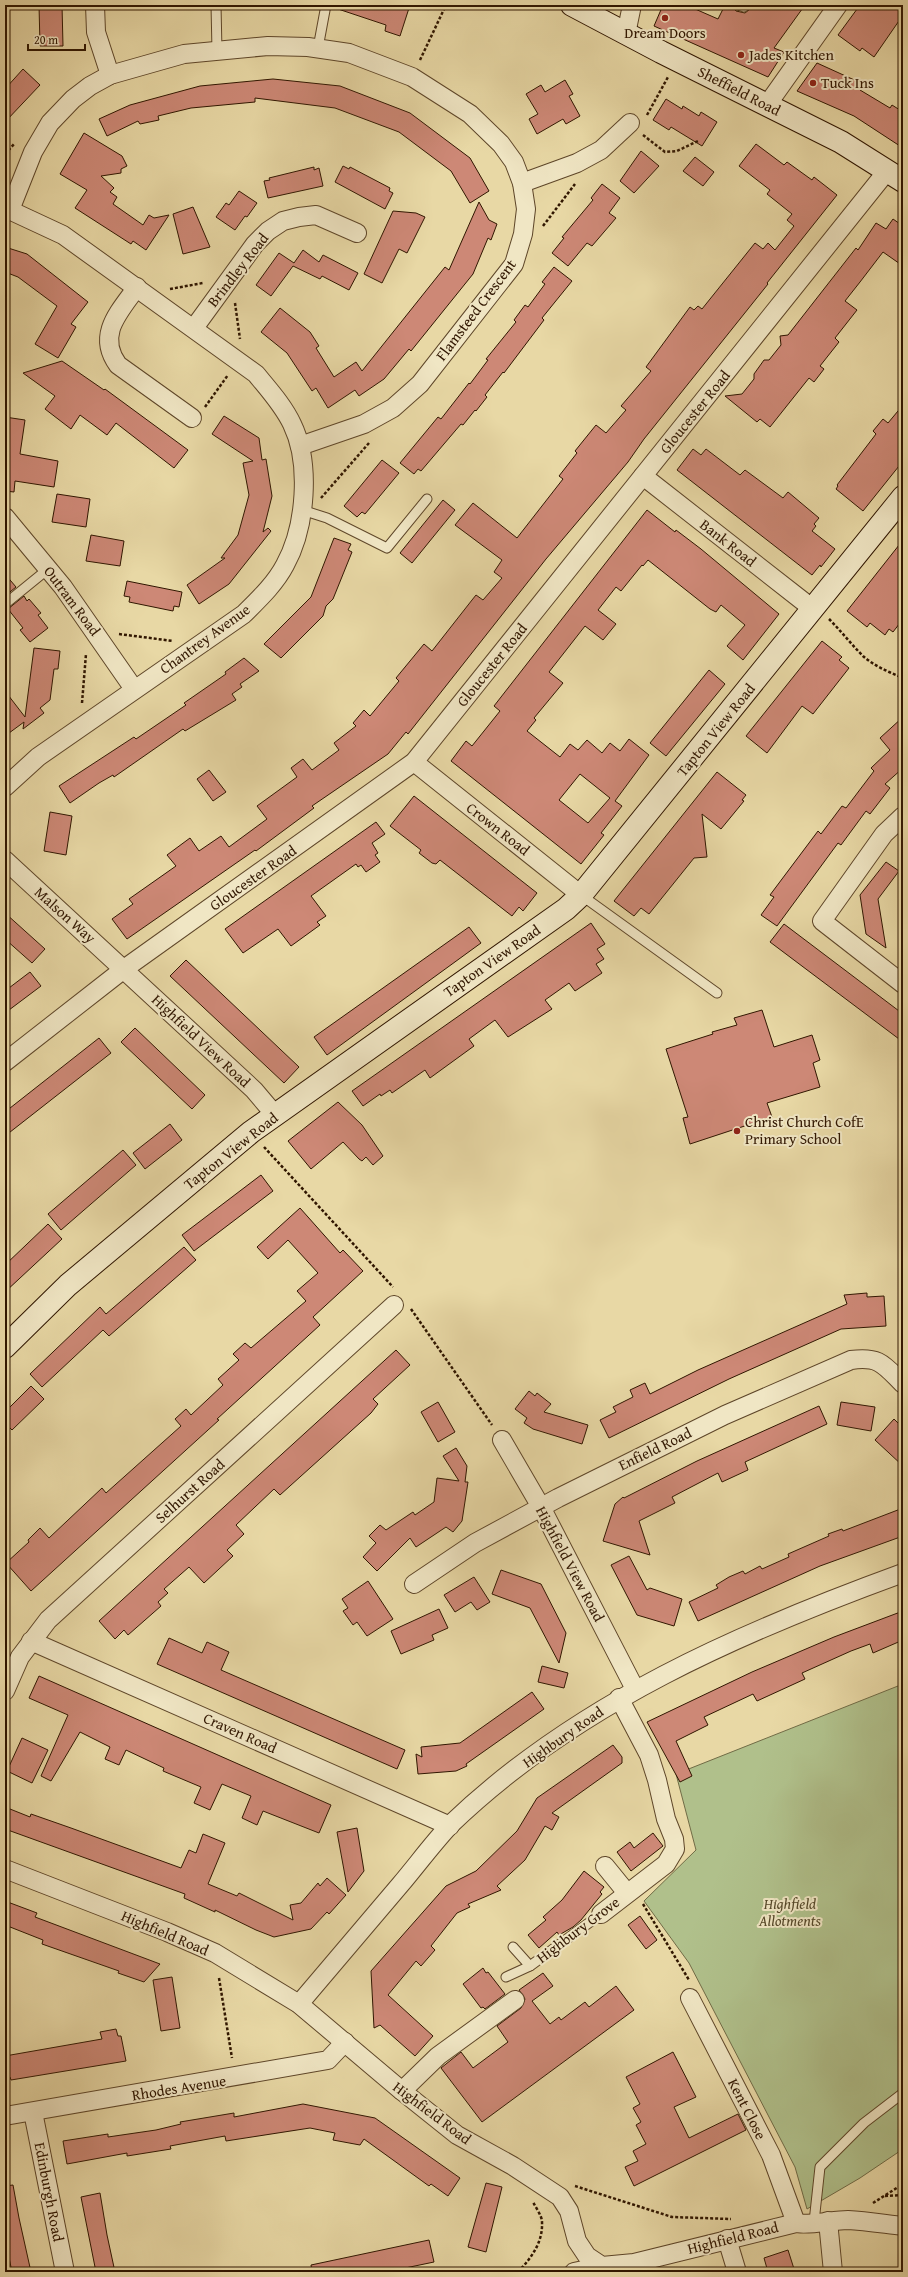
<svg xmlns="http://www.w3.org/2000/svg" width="908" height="2277" font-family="'Gentium Book Plus',serif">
	<rect width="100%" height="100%" fill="#e8d8a5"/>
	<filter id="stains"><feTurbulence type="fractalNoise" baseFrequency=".005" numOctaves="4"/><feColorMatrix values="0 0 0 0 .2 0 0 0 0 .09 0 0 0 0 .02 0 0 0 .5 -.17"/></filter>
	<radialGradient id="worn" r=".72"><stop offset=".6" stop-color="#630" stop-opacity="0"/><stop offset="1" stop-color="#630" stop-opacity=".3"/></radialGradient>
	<polygon fill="#b0c08b" stroke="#706b46" points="903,1684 903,2149 860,2178 807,2209 795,2167 689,1963 644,1901 696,1850 676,1774"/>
	<g fill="#cd8876" stroke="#301600" fill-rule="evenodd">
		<polygon points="39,5 62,5 63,46 40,46"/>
		<polygon points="336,5 410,5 400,36 385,31 386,25 335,8"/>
		<polygon points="663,5 686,5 718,19 725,5 732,5 736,11 745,13 750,9 750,5 805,5 774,48 784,52 768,77 654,26"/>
		<polygon points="860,5 903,5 903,15 874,57 862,48 860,51 838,35"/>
		<polygon points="817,63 861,83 860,90 890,108 892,105 903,112 903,148 854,116 797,91"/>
		<polygon points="23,69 40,85 5,122 5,89"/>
		<polygon points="273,79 340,86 410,113 470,158 489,191 470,203 451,171 399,132 335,108 255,98 255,102 191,108 158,116 159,120 140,124 138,121 107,136 99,119 130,105 200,86"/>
		<polygon points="565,80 573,94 569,96 580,116 566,124 563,119 537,134 529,119 538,114 526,94 541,85 545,92"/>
		<polygon points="666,99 682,109 683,106 699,116 701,112 717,122 702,146 671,127 669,130 653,120"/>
		<polygon points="84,133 122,156 127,166 121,169 121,173 101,176 114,188 110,192 117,197 113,204 143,225 149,215 154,218 169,215 146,250 133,241 131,244 75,208 87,190 60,174"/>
		<polygon points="756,144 784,165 787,162 812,180 814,177 837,195 767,283 768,284 644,439 628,462 546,559 408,734 406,732 388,754 312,806 314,808 256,851 255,850 127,939 112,919 133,904 129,899 176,866 167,855 190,838 199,851 221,836 229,847 267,819 257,806 297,777 291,768 303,759 312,770 339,750 334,743 356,726 353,723 364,710 370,716 399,681 396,678 424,644 432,651 472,600 476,595 483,600 502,578 494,572 502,560 455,525 473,503 517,538 563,479 559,476 577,453 575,451 596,425 606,433 626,410 621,406 651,371 646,367 690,307 694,310 698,306 702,309 755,243 763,249 768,243 775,250 794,226 787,220 792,214 767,194 770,190 739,166"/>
		<polygon points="641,151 659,166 634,193 620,181"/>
		<polygon points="695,157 714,172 703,186 683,171"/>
		<polygon points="343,166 349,169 350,167 390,188 389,191 393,193 385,209 335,182"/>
		<polygon points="314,167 314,170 319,168 323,186 268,198 264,181 270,180 269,178"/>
		<polygon points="602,184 620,198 609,213 616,218 592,246 587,243 568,266 552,253 564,238 562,237 593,200 591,198"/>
		<polygon points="239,191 257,203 247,217 245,216 235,230 216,217 226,203 229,205"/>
		<polygon points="479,202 489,220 497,224 491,240 488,238 473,274 411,351 409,349 384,379 359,396 355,390 328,408 316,388 312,391 287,353 261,332 280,308 310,332 319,346 316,348 334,377 356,362 362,371 445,267 449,270"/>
		<polygon points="193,207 210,247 183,254 173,214"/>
		<polygon points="393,211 416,213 425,217 407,253 399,249 382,283 364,274"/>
		<polygon points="893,219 903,226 903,266 883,252 860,282 845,301 857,310 835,338 839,342 820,366 824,369 814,382 809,378 770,427 760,419 757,422 725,396 742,394 754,379 754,374 764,360 769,360 781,345 780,336 788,335 856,248 858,250 876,223 886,229"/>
		<polygon points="5,247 27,254 88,302 71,324 76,327 58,358 35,344 57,306 18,277 5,272"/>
		<polygon points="303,250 319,262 323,255 358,273 349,290 322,276 320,279 293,266 271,296 256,285 279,253 294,263"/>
		<polygon points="554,267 572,281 542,318 544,320 504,373 503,372 485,395 487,397 476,411 475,410 463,425 461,424 421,471 418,469 414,474 400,463 438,417 441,419 469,383 470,384 488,360 486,359 516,322 514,320 525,305 528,307 545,284 542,282"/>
		<polygon points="62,361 104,390 105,389 188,450 174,468 116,423 107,435 80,415 71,429 45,409 55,396 23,373"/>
		<polygon points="903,405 903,461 863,511 836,489 838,486 837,485 876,434 873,431 883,419 888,423"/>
		<polygon points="224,416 259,438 262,460 266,459 272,496 263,532 268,528 271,531 229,584 199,604 187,585 225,558 221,558 238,535 249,495 243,463 253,461 212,434"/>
		<polygon points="5,417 25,420 20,454 58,461 54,487 15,481 14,492 5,491"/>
		<polygon points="693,449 701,455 706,449 740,475 745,470 783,498 788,492 819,518 814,524 816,526 812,531 835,549 821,567 820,565 812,575 677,470"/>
		<polygon points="382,460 399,473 365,514 362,512 357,517 344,506"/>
		<polygon points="57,494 90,499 86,527 52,522"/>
		<polygon points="443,500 455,510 412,563 400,553"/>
		<path d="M647,510L675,532L676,530L701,549L779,614L743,660L727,646L745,625L721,605L716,612L710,609L648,560L643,566L642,565L621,591L616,587L598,610L616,624L603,640L585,626L549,672L563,683L534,718L536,720L527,731L560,757L570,744L578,750L587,740L602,753L610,743L620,751L629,739L649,755L615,801L622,806L601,833L604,835L581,864L451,761L466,741L472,746L500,711L494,706ZM580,774L610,798L588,823L559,800Z"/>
		<polygon points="91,535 124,541 120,566 86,561"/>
		<polygon points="334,538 351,544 348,550 352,552 333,599 326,606 323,616 281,658 264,644 311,597"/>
		<polygon points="903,540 903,619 893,632 889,629 885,635 870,623 867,627 847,611"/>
		<polygon points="5,574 16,587 5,596"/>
		<polygon points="127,581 182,592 179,607 174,606 173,611 129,602 130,597 124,596"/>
		<polygon points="24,596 27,601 29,599 41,613 38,615 48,628 30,642 20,630 23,628 8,609"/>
		<polygon points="822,641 842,657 839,660 849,668 813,714 802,706 767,753 746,736"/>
		<polygon points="34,648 60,651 58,669 54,669 50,700 40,708 44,713 23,729 24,722 5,736 5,691 25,717"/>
		<polygon points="244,658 259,671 240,684 242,687 232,694 236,700 185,731 183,729 114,777 113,775 99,783 70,803 59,786 134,737 136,739 186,705 184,703 226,674 225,672"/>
		<polygon points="709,670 725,684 666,756 650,743"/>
		<polygon points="903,717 903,768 885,784 890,788 870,814 866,811 841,845 838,843 777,926 761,915 774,897 770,895 818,831 821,834 842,806 846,808 874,771 871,768 890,750 880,738"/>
		<polygon points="209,770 226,792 213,801 197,779"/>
		<polygon points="717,772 746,795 742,800 744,801 721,829 702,814 707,857 694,858 649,914 641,908 634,916 614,901"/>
		<polygon points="414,796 537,893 523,911 519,907 512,916 440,860 436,864 432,863 419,853 421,850 390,826"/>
		<polygon points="50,812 72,816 66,855 44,851"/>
		<polygon points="376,822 385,834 372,843 378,853 375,855 380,862 366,872 361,865 358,867 356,864 311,896 326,916 317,922 320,925 291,946 278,929 243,953 225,929"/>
		<polygon points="886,862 899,871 878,899 886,948 866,934 860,895"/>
		<polygon points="5,913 45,949 32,963 5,939"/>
		<polygon points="591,923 605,944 597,949 604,959 596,964 602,973 575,991 569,983 545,1000 552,1009 508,1037 495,1020 469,1039 474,1046 430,1078 425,1070 392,1093 390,1090 381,1096 380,1094 363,1106 352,1091"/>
		<polygon points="784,924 903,1014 903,1042 770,942"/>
		<polygon points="469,927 481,943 327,1055 314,1037"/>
		<polygon points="186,960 299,1067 284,1083 170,976"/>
		<polygon points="30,972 41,986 5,1013 5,991"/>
		<polygon points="762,1010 774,1047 812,1035 820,1060 813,1063 820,1087 767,1103 772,1117 690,1144 683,1118 688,1117 666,1049 713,1034 712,1032 737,1025 734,1018"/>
		<polygon points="135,1028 205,1095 192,1109 121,1042"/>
		<polygon points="99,1038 111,1053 5,1136 5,1112"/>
		<polygon points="338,1102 362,1125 383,1156 373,1165 366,1157 362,1161 359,1159 343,1142 311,1169 288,1141"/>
		<polygon points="170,1124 182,1140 145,1169 133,1153"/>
		<polygon points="123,1150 136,1165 61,1230 48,1214"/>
		<polygon points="261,1175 273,1191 194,1251 182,1235"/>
		<polygon points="300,1208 340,1253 343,1250 363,1271 313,1317 320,1325 217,1419 219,1420 31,1591 6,1563 29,1542 28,1540 40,1528 49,1538 102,1488 106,1493 181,1426 175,1419 186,1409 191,1415 223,1385 218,1379 239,1360 233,1354 245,1343 251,1348 306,1301 297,1291 318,1273 288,1240 268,1259 257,1247"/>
		<polygon points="48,1224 62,1239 5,1292 5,1265"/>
		<polygon points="184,1247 196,1260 109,1336 103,1330 42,1387 30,1374 100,1307 106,1314"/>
		<polygon points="867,1293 867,1297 884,1296 886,1326 841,1329 729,1379 609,1438 600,1420 616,1412 613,1407 633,1397 630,1390 645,1383 650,1394 698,1370 847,1304 844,1295"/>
		<polygon points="396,1350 410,1365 373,1399 378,1404 371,1413 280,1495 274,1489 236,1525 244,1534 227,1550 233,1556 204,1583 189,1567 164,1589 168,1593 158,1602 161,1606 128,1635 124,1630 115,1639 99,1621"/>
		<polygon points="31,1386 44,1399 12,1430 5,1423 5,1412"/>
		<polygon points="529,1391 535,1396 537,1393 551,1404 544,1412 588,1425 582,1444 533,1429 524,1423 527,1418 515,1409"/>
		<polygon points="438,1402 455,1432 438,1442 421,1412"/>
		<polygon points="841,1402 875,1407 871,1431 837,1425"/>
		<polygon points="819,1406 827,1424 745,1462 748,1470 722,1482 718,1473 672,1497 675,1503 639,1521 650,1555 603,1541 615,1504 623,1497 624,1498 697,1461"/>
		<polygon points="894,1419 903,1428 903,1466 875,1440"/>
		<polygon points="456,1448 467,1466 465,1482 468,1482 462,1521 453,1532 446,1527 416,1547 410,1538 377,1571 363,1557 376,1543 369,1536 380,1525 386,1530 413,1512 415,1515 434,1502 437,1478 459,1481 443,1456"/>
		<polygon points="903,1508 903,1536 820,1566 698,1621 689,1602 718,1588 716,1585 729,1577 743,1571 745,1574 760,1566 762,1569 789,1557 788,1554 829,1536 828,1534 842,1529 843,1531"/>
		<polygon points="629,1556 647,1590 650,1588 682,1599 674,1626 637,1615 611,1565"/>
		<polygon points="501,1570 541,1584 566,1633 559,1663 530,1608 492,1594"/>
		<polygon points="474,1577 490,1602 477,1610 471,1602 455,1612 444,1595"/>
		<polygon points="368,1581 393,1619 367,1636 357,1622 353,1625 343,1611 348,1608 342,1599"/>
		<polygon points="439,1609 448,1628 432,1635 434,1640 401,1654 391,1631"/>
		<polygon points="903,1611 903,1640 873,1653 870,1644 851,1651 802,1673 805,1679 757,1701 753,1694 704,1717 708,1725 676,1741 692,1776 680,1782 647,1722 752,1672 834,1637"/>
		<polygon points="169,1638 202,1653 207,1642 229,1652 221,1670 405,1750 397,1769 157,1664"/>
		<polygon points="542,1666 568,1673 564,1688 538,1682"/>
		<polygon points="39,1676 331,1805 319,1833 263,1811 257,1825 242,1818 251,1796 222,1784 210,1810 194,1803 201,1787 163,1771 164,1768 126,1750 119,1765 105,1759 110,1747 80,1732 51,1781 41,1776 68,1715 29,1698"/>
		<polygon points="532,1692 544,1709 466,1764 467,1766 456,1771 418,1774 416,1754 422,1757 421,1747 460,1743"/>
		<polygon points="22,1738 48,1750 32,1783 7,1771"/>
		<polygon points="613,1745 622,1757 622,1763 552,1813 559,1817 552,1830 545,1826 525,1860 497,1886 501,1890 468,1904 470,1907 457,1913 431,1946 435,1950 421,1966 416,1961 388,1995 433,2036 415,2056 380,2025 374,2028 371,1971 446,1886 476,1871 517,1831 537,1798"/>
		<polygon points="5,1807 30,1817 31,1814 71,1828 181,1868 189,1850 196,1853 203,1834 225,1843 208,1884 237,1896 239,1893 293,1920 290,1905 301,1903 318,1883 320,1886 327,1878 346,1895 329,1914 327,1912 311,1929 274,1937 256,1930 215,1910 215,1912 184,1898 185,1894 5,1829"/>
		<polygon points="357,1828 364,1871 348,1892 337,1832"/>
		<polygon points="653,1833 663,1846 631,1871 617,1852 630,1842 634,1848"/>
		<polygon points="584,1871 604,1887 600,1892 602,1894 581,1920 573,1927 559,1935 557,1932 539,1948 528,1935 546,1920 543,1917 562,1900"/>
		<polygon points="5,1901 37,1913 35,1917 160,1964 144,1982 118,1973 119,1971 42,1944 43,1940 5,1925"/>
		<polygon points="640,1916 657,1940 646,1949 628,1925"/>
		<polygon points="483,1968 486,1973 488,1972 505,1994 485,2009 483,2007 481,2008 463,1984"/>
		<polygon points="543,1973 553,1986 532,2001 550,2024 559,2017 561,2020 585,2002 589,2007 616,1986 634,2010 482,2122 441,2068 461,2052 473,2068 508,2042 497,2026 521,2008 525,1999 519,1990"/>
		<polygon points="172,1977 180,2028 161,2031 153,1980"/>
		<polygon points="116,2029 118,2036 121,2036 126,2061 11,2080 10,2077 5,2078 5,2056 102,2039 100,2032"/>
		<polygon points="673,2052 696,2097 674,2107 689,2138 738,2114 746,2130 634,2186 625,2167 638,2161 633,2151 646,2144 636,2125 641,2122 633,2108 640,2104 626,2077"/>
		<polygon points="303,2104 375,2118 460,2178 448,2196 431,2184 429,2186 364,2139 360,2145 333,2140 335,2133 310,2128 226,2141 225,2136 170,2146 171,2149 127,2156 127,2153 67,2164 63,2141 108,2134 108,2137 156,2130 181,2124 180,2122 234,2113 234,2117"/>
		<polygon points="486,2183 502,2187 486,2252 468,2247"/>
		<polygon points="13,2185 19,2218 31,2272 12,2272 5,2238 5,2186"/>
		<polygon points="100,2193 107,2235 115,2272 96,2272 81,2197"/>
		<polygon points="429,2240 434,2262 386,2272 312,2272 311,2265"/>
		<polygon points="788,2250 795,2272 768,2272 764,2258"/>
	</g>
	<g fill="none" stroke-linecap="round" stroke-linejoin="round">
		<g stroke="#5e4629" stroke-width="11">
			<g id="lane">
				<polyline points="216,5 217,51"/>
				<polyline points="738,5 744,7"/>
				<polyline points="318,48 326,5"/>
				<polyline points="302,510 327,518 387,548 427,499"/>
				<polyline points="5,604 48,569"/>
				<polyline points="581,895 717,993"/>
				<polyline points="513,1947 530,1966"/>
				<polyline points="506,1977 530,1966 601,1914"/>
				<polyline points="814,2222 820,2167 864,2123 903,2093"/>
			</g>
		</g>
		<g stroke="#5e4629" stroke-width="20">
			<g id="street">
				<polyline points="95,5 96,32 110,75"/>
				<polyline points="626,34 632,5"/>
				<polyline points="767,105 838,5"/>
				<polyline points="522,183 577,163 601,150 630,123"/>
				<path d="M5,208L63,235L256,374C269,390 283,405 292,424C311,463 306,527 285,565C275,584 259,599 244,614L38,757L5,787"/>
				<polyline points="10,210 33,152 50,123 73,99 90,86 110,75 184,54 268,46 308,47 349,53 412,77 470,114 501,144 514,162 522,183 526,209 523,234 514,264 420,384 393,408 364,424 300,446"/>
				<path d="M137,287C119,312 96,335 118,365L192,418"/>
				<polyline points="194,328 255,244 268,231 283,221 299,217 316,215 357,233"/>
				<polyline points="643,476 813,609"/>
				<polyline points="5,517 63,587 134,689"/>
				<polyline points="414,762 581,895"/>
				<polyline points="903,816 884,834 822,921 903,984"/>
				<polyline points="5,860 254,1090 276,1116"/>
				<polyline points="5,1062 124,969 414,762 887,171"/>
				<polyline points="502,1440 541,1507 635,1689"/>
				<path d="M414,1584L475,1543L558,1498L725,1415L851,1360C880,1356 884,1365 903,1384"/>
				<polyline points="31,1641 450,1826"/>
				<polyline points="5,1691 20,1657 48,1620 394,1305"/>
				<polyline points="605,1866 627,1893"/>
				<path d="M5,1869L167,1932L215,1953L299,2004L402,2091L457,2135L513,2166L560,2197L569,2211L577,2241L587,2256L602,2266L634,2263L796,2223C806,2226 834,2220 848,2220C866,2221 885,2224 903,2226"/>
				<polyline points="601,1914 666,1864 675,1849 674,1839 666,1819 657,1780 649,1755 619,1698"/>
				<polyline points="690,1998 771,2155 796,2223"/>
				<path d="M299,2004C333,1964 366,1925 400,1885C417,1865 433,1843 451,1824C577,1703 741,1632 903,1573"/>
				<polyline points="402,2091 438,2056 515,2000"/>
				<polyline points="33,2112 65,2272"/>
				<polyline points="5,2116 328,2060 345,2042"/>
				<polyline points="828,2221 833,2272"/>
				<polyline points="727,2239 737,2272"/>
				<polyline points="574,2272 602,2266"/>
			</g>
		</g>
		<g stroke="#301600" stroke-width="24">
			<g id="secondary">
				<polyline points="572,5 661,52 841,142 903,181"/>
				<polyline points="5,1347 68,1285 251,1132 566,909 581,895 903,497"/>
			</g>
		</g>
		<g stroke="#301600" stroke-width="2.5" stroke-dasharray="3 2" stroke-linecap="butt">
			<polyline points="420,60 446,5"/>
			<polyline points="647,115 668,77"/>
			<polyline points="643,135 665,152 677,151 698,141"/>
			<polyline points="5,154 15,143"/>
			<polyline points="543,226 575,184"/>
			<polyline points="170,289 203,283"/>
			<polyline points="235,303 240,339"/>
			<polyline points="205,407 228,375"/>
			<polyline points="321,498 369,443"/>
			<path d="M829,619C841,631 851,644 863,656C874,666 889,672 903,678"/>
			<polyline points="119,634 173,641"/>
			<polyline points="82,703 86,654"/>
			<polyline points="264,1147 393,1287"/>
			<polyline points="411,1309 492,1425"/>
			<polyline points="643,1904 689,1980"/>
			<polyline points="219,1978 232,2058"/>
			<polyline points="575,2186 672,2217 731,2219"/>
			<polyline points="885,2196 903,2195"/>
			<polyline points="873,2203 903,2184"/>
			<path d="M518,2272C531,2258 543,2243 542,2222C542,2216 536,2208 533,2202"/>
		</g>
		<use href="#lane" stroke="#f0e6c4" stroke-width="9"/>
		<use href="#street" stroke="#f0e6c4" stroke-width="18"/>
		<use href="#secondary" stroke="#f0e6c4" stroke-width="22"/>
	</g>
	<g fill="#8f2418" stroke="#f0e6c4" stroke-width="1.5">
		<circle cx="665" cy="18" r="4"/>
		<circle cx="741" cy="55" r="4"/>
		<circle cx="813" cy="83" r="4"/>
		<circle cx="737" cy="1131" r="4"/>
	</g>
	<g text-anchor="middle" stroke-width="4" stroke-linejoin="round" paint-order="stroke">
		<g font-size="15" fill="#301600" stroke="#f0e6c4" text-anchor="start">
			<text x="665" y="38" text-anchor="middle">Dream Doors</text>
			<text x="749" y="60">Jades Kitchen</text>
			<text x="821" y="88">Tuck Ins</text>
			<text x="745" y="1127">Christ Church CofE<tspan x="745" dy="17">Primary School</tspan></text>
		</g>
		<g font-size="15" fill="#301600" stroke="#f0e6c4">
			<text transform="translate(739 91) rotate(27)" y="5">Sheffield Road</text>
			<text transform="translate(238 270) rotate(-52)" y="5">Brindley Road</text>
			<text transform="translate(476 310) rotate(-53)" y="5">Flamsteed Crescent</text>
			<text transform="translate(695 412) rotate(-51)" y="5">Gloucester Road</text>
			<text transform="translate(728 543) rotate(38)" y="5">Bank Road</text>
			<text transform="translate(72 601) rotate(53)" y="5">Outram Road</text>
			<text transform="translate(205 639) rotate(-36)" y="5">Chantrey Avenue</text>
			<text transform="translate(492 665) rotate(-51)" y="5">Gloucester Road</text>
			<text transform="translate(716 730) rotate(-51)" y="5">Tapton View Road</text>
			<text transform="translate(498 829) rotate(38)" y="5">Crown Road</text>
			<text transform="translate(253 878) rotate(-35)" y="5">Gloucester Road</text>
			<text transform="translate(65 915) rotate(42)" y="5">Malson Way</text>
			<text transform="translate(492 961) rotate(-35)" y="5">Tapton View Road</text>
			<text transform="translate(201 1041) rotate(43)" y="5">Highfield View Road</text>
			<text transform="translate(231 1151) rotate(-38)" y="5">Tapton View Road</text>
			<text transform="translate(655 1449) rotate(-26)" y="5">Enfield Road</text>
			<text transform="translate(190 1491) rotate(-42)" y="5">Selhurst Road</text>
			<text transform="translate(570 1564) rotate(62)" y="5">Highfield View Road</text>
			<text transform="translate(240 1733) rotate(24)" y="5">Craven Road</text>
			<text transform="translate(563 1737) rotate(-35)" y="5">Highbury Road</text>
			<text transform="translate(578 1930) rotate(-37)" y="5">Highbury Grove</text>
			<text transform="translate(165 1933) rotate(23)" y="5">Highfield Road</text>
			<text transform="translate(179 2088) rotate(-9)" y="5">Rhodes Avenue</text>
			<text transform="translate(747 2109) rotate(63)" y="5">Kent Close</text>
			<text transform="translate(432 2113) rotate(37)" y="5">Highfield Road</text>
			<text transform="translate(49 2192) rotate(79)" y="5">Edinburgh Road</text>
			<text transform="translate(733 2238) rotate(-14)" y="5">Highfield Road</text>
		</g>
		<g font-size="15" font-style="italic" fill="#56492a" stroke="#f0e6c4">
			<text x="790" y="1909">Highfield<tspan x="790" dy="17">Allotments</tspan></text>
		</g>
	</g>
	<rect width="908" height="2277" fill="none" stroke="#e8d8a5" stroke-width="20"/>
	<rect x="6" y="6" width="896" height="2265" fill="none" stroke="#301600" stroke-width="2"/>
	<rect x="10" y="10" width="888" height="2257" fill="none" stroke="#301600"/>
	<path d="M28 44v6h57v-6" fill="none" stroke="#301600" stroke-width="2"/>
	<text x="34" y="44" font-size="12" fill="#301600" stroke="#f0e6c4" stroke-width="3" paint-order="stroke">20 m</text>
	<rect width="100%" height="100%" filter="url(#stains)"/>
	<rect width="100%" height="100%" fill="url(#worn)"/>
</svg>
